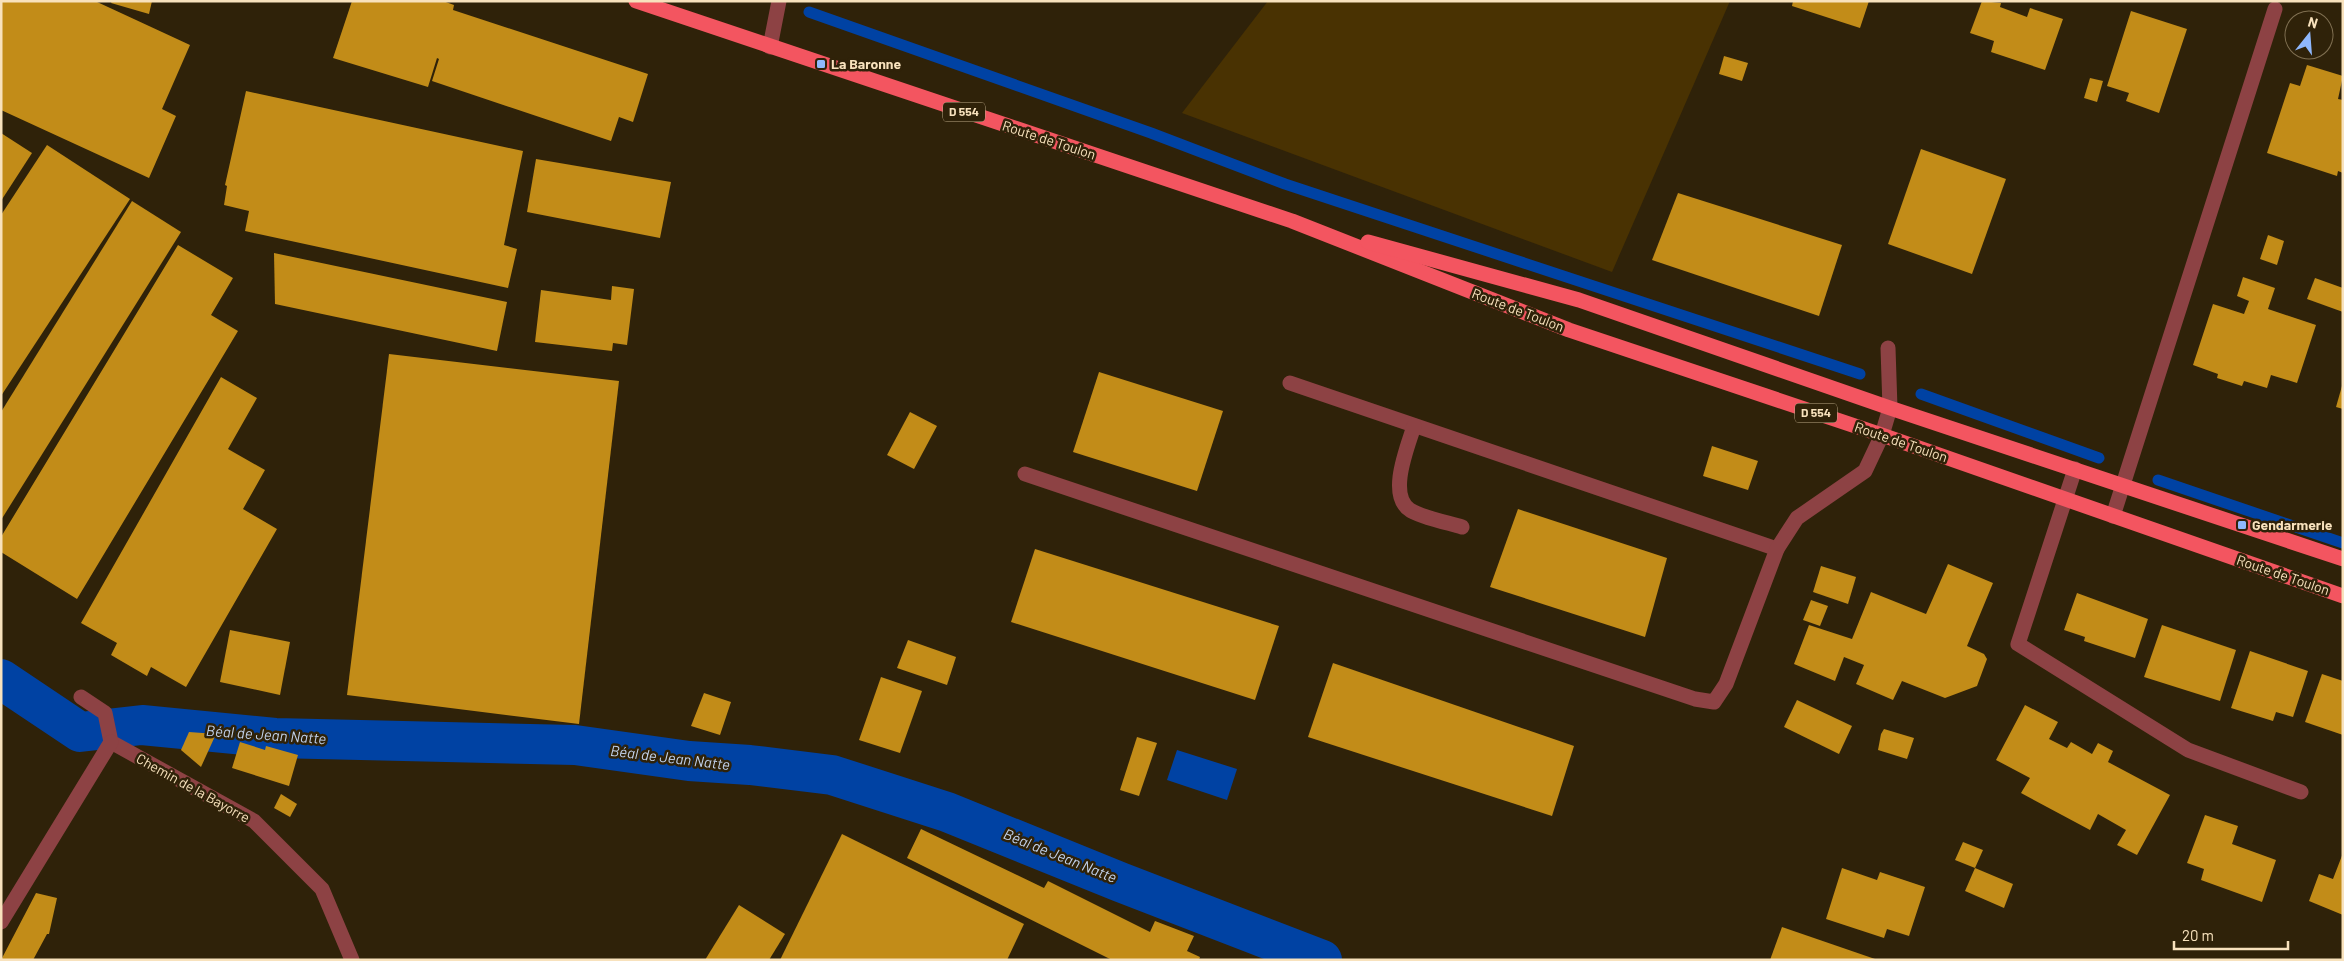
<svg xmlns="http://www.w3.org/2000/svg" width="2344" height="961" font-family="Barlow,sans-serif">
	<rect width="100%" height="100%" fill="#2f2209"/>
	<polygon fill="#493202" points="1268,1 1730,1 1612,272 1182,113"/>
	<polygon fill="#0042a3" points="1177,750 1237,769 1227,800 1167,780"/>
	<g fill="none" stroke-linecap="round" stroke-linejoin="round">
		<g stroke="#0042a3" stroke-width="11">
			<polyline points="809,12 1151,133 1285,184 1860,374"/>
			<polyline points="1921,394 2099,458"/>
			<polyline points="2158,480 2343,543"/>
		</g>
		<polyline stroke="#0042a3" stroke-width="40" points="1,679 80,732 142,725 275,738 575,745 689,761 750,765 832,775 947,812 1120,882 1322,960"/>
	</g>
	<g fill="#c28c18">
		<polygon points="1,1 95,1 190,45 162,109 176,116 149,178 1,110"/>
		<polygon points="112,1 152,1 149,14 111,3"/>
		<polygon points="352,1 443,1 454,5 453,10 648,74 633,122 619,117 611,141 432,81 439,59 437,58 428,87 333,58"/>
		<polygon points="1793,1 1869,1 1860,28 1792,6"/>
		<polygon points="1982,1 2001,3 2000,7 2027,17 2030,8 2063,19 2045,70 1991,52 1994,41 1970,33"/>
		<polygon points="2131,11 2187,29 2159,113 2126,101 2129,93 2107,86"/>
		<polygon points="1724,56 1748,63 1742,81 1719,74"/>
		<polygon points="2307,65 2343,76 2338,99 2343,100 2343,173 2338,171 2337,176 2267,153 2290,83 2300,86"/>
		<polygon points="2090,78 2103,81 2097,102 2084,98"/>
		<polygon points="246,91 523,151 504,245 517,249 508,288 245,231 249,211 224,205 227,186 225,185"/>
		<polygon points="1,133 32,153 1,201"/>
		<polygon points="47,145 130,199 1,396 1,215"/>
		<polygon points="1921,149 2006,179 1972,274 1888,244"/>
		<polygon points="536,159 671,182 660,238 527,212"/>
		<polygon points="1678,193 1842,245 1819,316 1652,260"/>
		<polygon points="132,201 181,232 1,520 1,412"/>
		<polygon points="2268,235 2284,241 2277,265 2260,259"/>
		<polygon points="178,245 233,278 211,315 238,331 77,599 1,552 1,537"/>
		<polygon points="274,253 507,302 497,351 275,304"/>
		<polygon points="2243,277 2275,288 2268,309 2316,325 2297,383 2271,375 2267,388 2244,381 2242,386 2217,378 2218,374 2193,365 2213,304 2244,314 2249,301 2237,296"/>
		<polygon points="2315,278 2343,288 2343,312 2307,299"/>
		<polygon points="612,286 634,289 627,345 613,343 612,351 535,342 541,290 611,300"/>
		<polygon points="389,354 619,381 579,724 347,695"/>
		<polygon points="1099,372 1223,411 1197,491 1073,452"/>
		<polygon points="221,377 257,398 228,449 265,470 243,509 277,529 186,687 151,667 147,676 111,655 117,643 81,623"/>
		<polygon points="2342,386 2343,386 2343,409 2336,407"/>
		<polygon points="910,412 937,426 914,469 887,455"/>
		<polygon points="1712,446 1758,461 1748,490 1703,476"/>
		<polygon points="1518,509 1667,558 1645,637 1490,587"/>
		<polygon points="1035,549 1279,626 1255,700 1011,622"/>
		<polygon points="1948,564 1993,583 1967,646 1984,654 1987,659 1977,686 1945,698 1902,681 1893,700 1856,684 1864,665 1844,657 1835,681 1794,664 1809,625 1852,639 1871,592 1926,614"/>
		<polygon points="1821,566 1856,577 1848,604 1813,592"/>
		<polygon points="2077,593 2148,619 2135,658 2084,641 2085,637 2064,630"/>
		<polygon points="1811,600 1828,606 1820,626 1803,620"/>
		<polygon points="2162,625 2236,650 2220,701 2144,677"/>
		<polygon points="230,630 290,642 280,695 220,682"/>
		<polygon points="908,640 956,657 947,685 897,668"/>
		<polygon points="2250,651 2308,671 2293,717 2276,712 2273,721 2231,708"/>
		<polygon points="1333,663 1574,746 1552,816 1308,737"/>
		<polygon points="2322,674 2343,681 2343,735 2305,722"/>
		<polygon points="881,677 922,691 900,753 859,740"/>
		<polygon points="704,693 731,702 720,735 691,726"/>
		<polygon points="1797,700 1852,726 1839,754 1784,727"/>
		<polygon points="2025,705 2058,722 2049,739 2067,748 2071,742 2092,754 2098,743 2113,751 2108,762 2170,795 2137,855 2117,845 2126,830 2098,814 2090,830 2021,793 2030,778 1996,760"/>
		<polygon points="1884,729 1914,738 1907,759 1878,750 1881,734"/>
		<polygon points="189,732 216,734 201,767 181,750"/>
		<polygon points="1137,737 1157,743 1139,796 1120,790"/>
		<polygon points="240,742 265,750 266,746 298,755 289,786 232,768"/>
		<polygon points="281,794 297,804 290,817 274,808"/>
		<polygon points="2205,815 2238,826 2232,844 2276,860 2262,902 2201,880 2204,869 2187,863"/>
		<polygon points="921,829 1044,888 1048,881 1150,932 1155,921 1194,936 1187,951 1200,957 1199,960 1112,960 907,858"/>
		<polygon points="842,834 1024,924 1007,960 780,960"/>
		<polygon points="1963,842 1983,850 1975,868 2013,884 2004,908 1965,891 1975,868 1955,860"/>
		<polygon points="2343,853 2343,915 2309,901 2319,874 2333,879"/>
		<polygon points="1842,868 1877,880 1880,872 1925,887 1909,936 1887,929 1884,938 1826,919"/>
		<polygon points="36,893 57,898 49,934 47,934 33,960 1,960"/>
		<polygon points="739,905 785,934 769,960 705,960"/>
		<polygon points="1782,927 1875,959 1875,960 1770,960"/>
	</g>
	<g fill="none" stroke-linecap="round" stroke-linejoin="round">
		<g stroke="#8d4244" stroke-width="15">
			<polyline points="770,47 779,1"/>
			<polyline points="1290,383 1777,549"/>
			<path d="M1414,426C1408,446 1387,495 1410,510C1420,517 1449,523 1462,527"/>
			<polyline points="2075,469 2018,644 2188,750 2301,792"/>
			<polyline points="1025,474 1695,699 1714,702 1726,684 1777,549 1797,518 1865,471 1882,435 1890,408 1888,348"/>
			<polyline points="2113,516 2275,9"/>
			<polyline points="81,697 105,713 111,742 254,821 322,889 352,960"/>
			<polyline points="1,922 111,742"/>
		</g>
		<g stroke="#f35560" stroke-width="15">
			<polyline points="636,1 1292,221 1569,330 1882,435 2343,596"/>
			<polyline points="1368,242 1579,300 1890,408 2343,559"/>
		</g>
	</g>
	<g fill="#8fb8fd" stroke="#2f2209" stroke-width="2">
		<rect x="816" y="59" width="10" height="10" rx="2.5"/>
		<rect x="2237" y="520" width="10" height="10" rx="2.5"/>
	</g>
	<g text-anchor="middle" stroke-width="5" stroke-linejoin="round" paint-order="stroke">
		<g fill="#2f2209" stroke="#bca887" stroke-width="1">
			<rect x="943" y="102.5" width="42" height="19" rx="4"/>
			<rect x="1795" y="403.5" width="42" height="19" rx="4"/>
		</g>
		<g font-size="12" font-weight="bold" fill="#f8e2bd">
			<text x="964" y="116">D 554</text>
			<text x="1816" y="417">D 554</text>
		</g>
		<g font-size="14" font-weight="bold" fill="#f8e2bd" stroke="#2f2209" text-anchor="start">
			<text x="831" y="69">La Baronne</text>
			<text x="2252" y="530">Gendarmerie</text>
		</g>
		<g font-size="14" fill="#f8e2bd" stroke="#2f2209">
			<text transform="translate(1049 140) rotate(18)" y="5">Route de Toulon</text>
			<text transform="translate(1518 310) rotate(21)" y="5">Route de Toulon</text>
			<text transform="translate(1901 442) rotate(19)" y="5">Route de Toulon</text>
			<text transform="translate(2283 575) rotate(19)" y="5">Route de Toulon</text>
			<text transform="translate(193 788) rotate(29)" y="5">Chemin de la Bayorre</text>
		</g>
		<g font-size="15" font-style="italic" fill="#c2d2ec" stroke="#2f2209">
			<text transform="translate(266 735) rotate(4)" y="5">Béal de Jean Natte</text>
			<text transform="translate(670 758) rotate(7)" y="5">Béal de Jean Natte</text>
			<text transform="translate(1060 856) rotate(22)" y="5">Béal de Jean Natte</text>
		</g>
	</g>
	<rect width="2344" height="961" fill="none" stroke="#f8e2bd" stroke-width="5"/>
	<g transform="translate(2309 35) rotate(17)"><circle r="24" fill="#2f2209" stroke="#7f6f51"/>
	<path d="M0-4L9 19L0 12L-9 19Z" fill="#8fb8fd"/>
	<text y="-8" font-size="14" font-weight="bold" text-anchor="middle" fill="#f8e2bd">N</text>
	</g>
	<path d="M2174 941v8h114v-8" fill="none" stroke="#f8e2bd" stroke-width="2.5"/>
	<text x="2182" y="941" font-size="15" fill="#f8e2bd" stroke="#2f2209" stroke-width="4" paint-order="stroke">20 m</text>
</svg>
